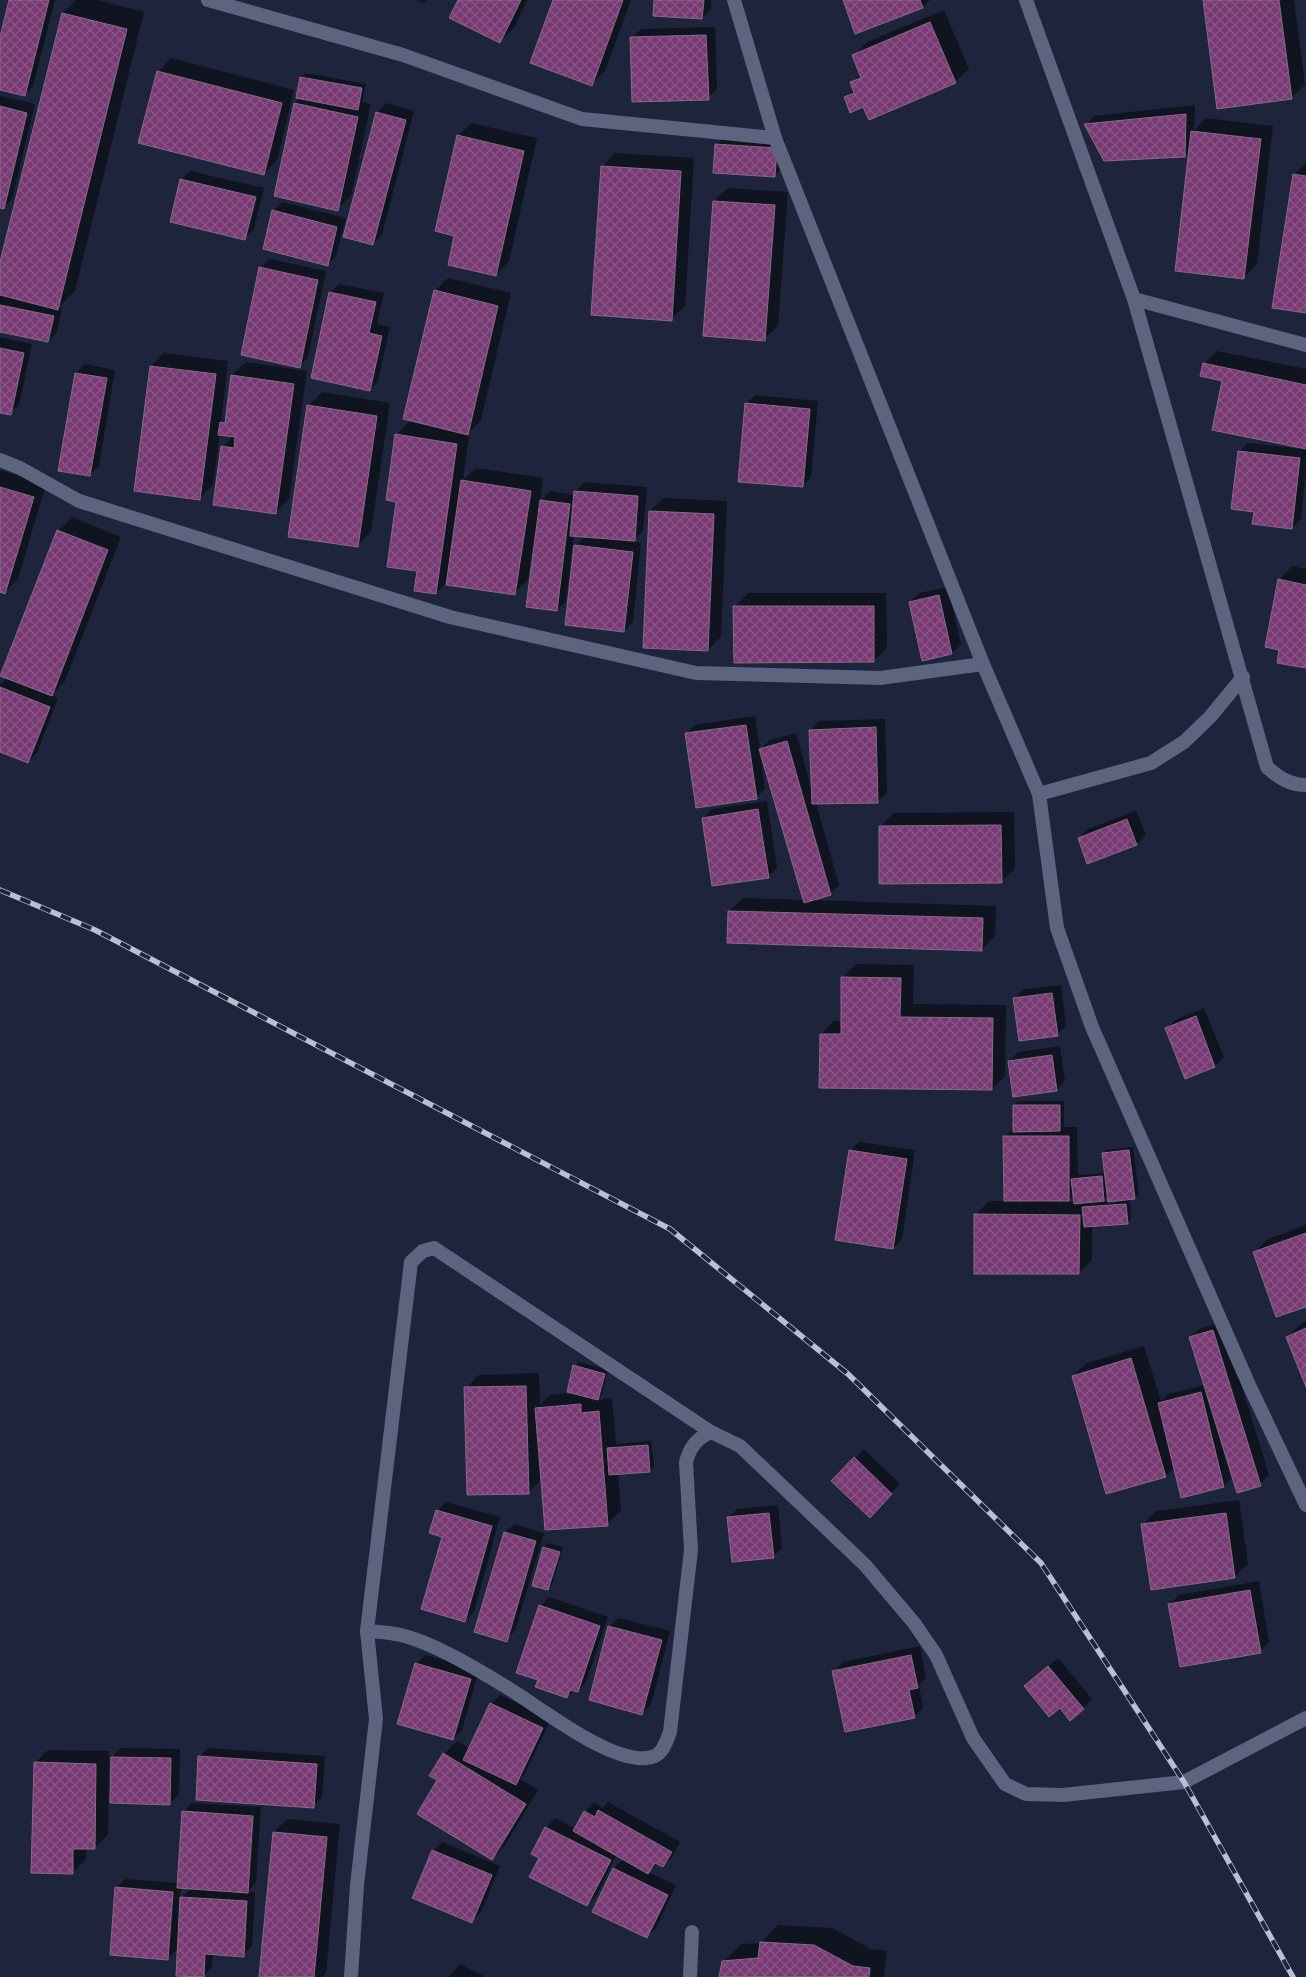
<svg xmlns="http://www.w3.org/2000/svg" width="1306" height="1977" font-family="Signika,sans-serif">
	<defs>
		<pattern id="building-cross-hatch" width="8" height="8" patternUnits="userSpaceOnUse" patternTransform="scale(1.25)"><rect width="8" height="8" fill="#783a73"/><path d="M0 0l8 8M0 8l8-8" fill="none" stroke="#8b5687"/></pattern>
	</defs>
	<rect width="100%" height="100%" fill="#1e243c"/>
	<g fill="#0007" fill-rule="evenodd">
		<polygon points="11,0 55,0 33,86 24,95 0,89 0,42"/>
		<polygon points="76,0 97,0 144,12 75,291 59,307 62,308 57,332 48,341 0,331 0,267 63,13"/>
		<polygon points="417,0 427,0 424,3"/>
		<polygon points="459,0 527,0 514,28 500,42"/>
		<polygon points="554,0 631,0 605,71 591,85"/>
		<polygon points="656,0 711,0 711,9 702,18"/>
		<polygon points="844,0 930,0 923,7"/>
		<polygon points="1204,0 1294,0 1305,85 1291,98"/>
		<polygon points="944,10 969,69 955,82 864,106 845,98 854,89 852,83 861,73 854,56 867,42"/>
		<polygon points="715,27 717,89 708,98 632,38 641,29"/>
		<polygon points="171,58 294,90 277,160 264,174 158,72"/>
		<polygon points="305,73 366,84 362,102 371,104 351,196 337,209 295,103 300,98 301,77"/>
		<polygon points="0,96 35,104 12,199 3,208 0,207"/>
		<polygon points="386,103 414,111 382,235 373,244 377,112"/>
		<polygon points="1195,105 1194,130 1206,118 1273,126 1257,264 1244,277 1190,150 1184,156 1086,125 1094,116"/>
		<polygon points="471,123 537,138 509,261 496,275 456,235 458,136"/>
		<polygon points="725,136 785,139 783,167 774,176 716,145"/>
		<polygon points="615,153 694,158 685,306 671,319 602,167"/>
		<polygon points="1306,163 1306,312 1273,307 1294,174"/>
		<polygon points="190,171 264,188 254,229 245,238 181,180"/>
		<polygon points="728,188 788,192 778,326 764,339 714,201"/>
		<polygon points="282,202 346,218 336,256 328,265 273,211"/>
		<polygon points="269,259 326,271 308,357 299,366 260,268"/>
		<polygon points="448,278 511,293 481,420 470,431 463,480 476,468 543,478 540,502 550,491 575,495 576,491 584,482 647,487 643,531 634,540 621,539 621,541 641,543 633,622 624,631 575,546 585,536 574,535 566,601 557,610 535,546 533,546 528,580 514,593 448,581 436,593 418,570 398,501 396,435 411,420 435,291"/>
		<polygon points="339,284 384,293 377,324 390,327 378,381 369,390 330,293"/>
		<polygon points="0,337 32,344 19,405 10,413 0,411"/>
		<polygon points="1217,351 1306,369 1306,470 1301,519 1292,528 1255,511 1239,452 1248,443 1301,449 1301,447 1204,364"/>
		<polygon points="164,353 228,361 221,423 227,417 232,375 246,362 307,371 289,499 276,512 222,447 234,435 220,434 213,485 200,498 151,366"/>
		<polygon points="85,364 115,370 99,466 90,475 76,373"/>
		<polygon points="322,392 390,403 371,532 357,546 308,406"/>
		<polygon points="755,395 818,401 811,477 802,486 746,404"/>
		<polygon points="0,470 46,484 18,579 5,592 0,591"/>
		<polygon points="664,498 727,501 721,637 708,650 644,647 650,511"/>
		<polygon points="72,517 121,537 65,681 51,695 58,698 37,753 28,762 0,751 0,685 8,677 58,531"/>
		<polygon points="1292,566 1306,569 1306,667 1281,649 1279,580"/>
		<polygon points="948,587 961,644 952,653 910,602 919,593"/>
		<polygon points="748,593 886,593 887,648 874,661 735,607"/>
		<polygon points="755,716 760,750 770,740 796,733 811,787 810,730 819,721 885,719 887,793 878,801 816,803 839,885 830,894 810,900 996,906 995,936 982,950 729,911 743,898 804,900 761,752 760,752 765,789 756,798 686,734 695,725"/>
		<polygon points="767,801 777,868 768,877 703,818 712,809"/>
		<polygon points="1136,811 1146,835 1137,844 1079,838 1088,829"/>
		<polygon points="1014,812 1015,868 1001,882 880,827 893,813"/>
		<polygon points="856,964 914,965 913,1004 1006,1005 1005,1076 992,1089 821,1034 834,1021 842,1021 842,978"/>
		<polygon points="1061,985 1066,1026 1057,1035 1015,998 1024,989"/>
		<polygon points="1204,1008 1224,1057 1215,1066 1186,1077 1167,1029 1175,1020"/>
		<polygon points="1060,1046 1065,1081 1056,1090 1009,1061 1018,1052"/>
		<path d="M1018,1101H1064V1127H1077L1078,1175L1106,1173L1103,1154L1107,1150L1133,1147L1139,1194L1135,1198H1130L1131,1219L1127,1223L1092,1225V1260L1079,1273L976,1214L989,1201H1005L1004,1137L1014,1128V1105ZM1074,1195L1075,1202H1067ZM1109,1195L1110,1202L1091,1203L1090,1201L1103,1200Z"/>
		<polygon points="859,1142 915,1150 902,1239 893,1248 850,1151"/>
		<polygon points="1306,1225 1306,1305 1255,1252 1268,1239"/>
		<polygon points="1306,1321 1306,1383 1287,1337 1301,1324"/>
		<polygon points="1222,1322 1269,1475 1260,1484 1233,1476 1224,1486 1175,1467 1166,1476 1073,1376 1087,1363 1144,1346 1161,1401 1168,1394 1205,1385 1190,1338 1199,1329"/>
		<polygon points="579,1362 608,1370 602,1394 596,1400 612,1398 616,1444 651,1441 654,1467 649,1471 618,1473 621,1511 607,1524 542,1479 528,1493 466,1388 479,1375 539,1373 540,1405 550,1395 575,1393 575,1366"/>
		<polygon points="864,1449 900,1484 878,1507 833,1481"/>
		<polygon points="1239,1500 1248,1564 1234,1577 1143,1525 1156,1511"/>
		<polygon points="446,1502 500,1517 474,1612 465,1621 437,1511"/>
		<polygon points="778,1505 782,1548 773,1557 728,1518 737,1509"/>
		<polygon points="514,1524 544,1533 515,1631 506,1640 505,1533"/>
		<polygon points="548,1543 563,1547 552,1585 548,1589 533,1585 544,1547"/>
		<polygon points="1259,1581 1269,1642 1260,1651 1170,1604 1179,1595"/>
		<polygon points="549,1597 608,1617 586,1682 577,1691 574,1690 567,1697 539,1679 540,1606"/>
		<polygon points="618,1618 670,1631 651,1705 642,1713 610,1626"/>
		<polygon points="920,1646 926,1678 919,1685 923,1708 914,1717 834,1671 843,1662"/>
		<polygon points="425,1655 479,1670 462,1730 453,1739 416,1664"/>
		<polygon points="1058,1658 1092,1699 1083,1708 1060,1707 1026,1686"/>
		<polygon points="500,1695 551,1719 524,1775 520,1779 538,1790 505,1845 492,1859 439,1780 444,1754 457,1741 470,1749 491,1704"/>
		<polygon points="121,1748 180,1749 179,1794 170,1803 112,1757"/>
		<polygon points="208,1748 325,1756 322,1797 313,1806 199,1757"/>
		<polygon points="48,1750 109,1751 108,1835 94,1848 86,1848 86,1859 72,1873 35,1763"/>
		<polygon points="608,1802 680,1842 672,1857 663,1866 658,1863 648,1872 676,1885 656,1928 647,1937 614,1868 624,1859 617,1854 596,1896 587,1905 540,1857 533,1854 546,1827 555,1818 576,1829 585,1812 594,1803 603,1808"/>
		<path d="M192,1803L261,1807L256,1882L247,1892H255L252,1946L243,1955L213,1954L212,1967L203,1976L179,1948L167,1959L116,1888L125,1879L178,1883L183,1812ZM181,1887H192L180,1899Z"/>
		<polygon points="287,1819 340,1824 326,1973 322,1977 261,1977 274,1832"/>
		<polygon points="442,1842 500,1866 481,1912 472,1921 433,1851"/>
		<polygon points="778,1925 832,1928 871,1949 887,1951 884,1977 720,1977 723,1962 741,1944 761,1943"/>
		<polygon points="460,1964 485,1977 449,1977"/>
	</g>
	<g fill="url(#building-cross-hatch)" stroke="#856c82">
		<polygon points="9,0 49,0 25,96 0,90 0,37"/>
		<polygon points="458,0 521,0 500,43 449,18"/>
		<polygon points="553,0 623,0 592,86 530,63"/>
		<polygon points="654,0 704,0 702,19 653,16"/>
		<polygon points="843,0 920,0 923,8 855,34"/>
		<polygon points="1203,0 1279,0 1292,99 1217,109"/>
		<polygon points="62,13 127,29 58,310 0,295 0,262"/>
		<polygon points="930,22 956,83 869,120 863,107 850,113 844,97 854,93 850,82 861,78 852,55"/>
		<polygon points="706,35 709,100 632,102 630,37"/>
		<polygon points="157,71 282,103 264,175 138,143"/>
		<polygon points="300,77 362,88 358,110 296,98"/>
		<polygon points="294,103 358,117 338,211 274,196"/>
		<polygon points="0,106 27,113 4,209 0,208"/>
		<polygon points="376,112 406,120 373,245 343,237"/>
		<polygon points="1186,114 1185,157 1104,161 1084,124"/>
		<polygon points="1191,131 1261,139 1244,279 1175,271"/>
		<polygon points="457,135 524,151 496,276 448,265 454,236 435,231"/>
		<polygon points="715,144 777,148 775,177 713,173"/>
		<polygon points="601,166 681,171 672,321 591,315"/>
		<polygon points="1293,174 1306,176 1306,313 1272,308"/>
		<polygon points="180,179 256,197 245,240 170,222"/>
		<polygon points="713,201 775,205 765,341 703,336"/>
		<polygon points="272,210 337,227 328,266 263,249"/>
		<polygon points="259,267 318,280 300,368 241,355"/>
		<polygon points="434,290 498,306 468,435 403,419"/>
		<polygon points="329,292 376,302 369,333 382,336 370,391 311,378"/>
		<polygon points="0,305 54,316 48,342 0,332"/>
		<polygon points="0,348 24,353 11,415 0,413"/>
		<polygon points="1203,363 1306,385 1306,449 1212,430 1222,381 1200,376"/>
		<polygon points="150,366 216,374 200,500 134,491"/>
		<polygon points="75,373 107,378 90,476 58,471"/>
		<polygon points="231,375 294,384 276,514 213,505 221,446 234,448 235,437 218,435 220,422 225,423"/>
		<polygon points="745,403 810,409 803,487 738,482"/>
		<polygon points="307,405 377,416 358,547 288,537"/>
		<polygon points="395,434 457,444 436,594 414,591 417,571 387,567 396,502 386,500"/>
		<polygon points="1238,451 1300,458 1292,529 1252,524 1254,512 1231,509"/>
		<polygon points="461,480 531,491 515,595 446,585"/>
		<polygon points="0,487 34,497 5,594 0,592"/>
		<polygon points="574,491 638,496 635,541 570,536"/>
		<polygon points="540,500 570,504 557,611 526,607"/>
		<polygon points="649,511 714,514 708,651 643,648"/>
		<polygon points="57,530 108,550 52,696 0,676"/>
		<polygon points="574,545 633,552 624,632 565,625"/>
		<polygon points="1278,579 1306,585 1306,668 1277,663 1279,650 1265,647"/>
		<polygon points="939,595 952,654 922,661 909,602"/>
		<polygon points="733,606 874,606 874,662 734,663"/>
		<polygon points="0,687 50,707 28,763 0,752"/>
		<polygon points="746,725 757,799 696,808 685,733"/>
		<polygon points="876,727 878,803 812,804 809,730"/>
		<polygon points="787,741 831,895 804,903 759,749"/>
		<polygon points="758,809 769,878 712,886 702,818"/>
		<polygon points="1127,819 1137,845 1087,864 1078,838"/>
		<polygon points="1001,825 1002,883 879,884 879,826"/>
		<polygon points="728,911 983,918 982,951 727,943"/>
		<polygon points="841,977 901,978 900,1017 993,1018 992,1090 819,1088 820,1034 841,1034"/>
		<polygon points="1052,993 1058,1036 1019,1041 1013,998"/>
		<polygon points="1196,1016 1215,1067 1185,1079 1165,1028"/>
		<polygon points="1052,1055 1057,1091 1013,1097 1008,1061"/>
		<polygon points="1013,1105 1060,1105 1060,1131 1013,1132"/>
		<polygon points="1003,1136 1069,1136 1069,1201 1004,1201"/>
		<polygon points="849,1150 907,1159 893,1249 835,1240"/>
		<polygon points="1129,1150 1135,1199 1108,1202 1102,1153"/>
		<polygon points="1102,1176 1104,1201 1074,1204 1071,1179"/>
		<polygon points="1126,1204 1128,1224 1084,1227 1082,1207"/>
		<polygon points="974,1214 1080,1215 1079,1274 974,1274"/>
		<polygon points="1306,1233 1306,1307 1276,1317 1253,1252"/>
		<polygon points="1306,1328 1306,1387 1286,1337"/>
		<polygon points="1213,1330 1261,1486 1237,1493 1189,1337"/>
		<polygon points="1131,1358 1166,1477 1106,1494 1072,1376"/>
		<polygon points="573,1365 605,1374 598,1400 567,1392"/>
		<polygon points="526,1386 529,1494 467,1495 464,1387"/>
		<polygon points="1201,1392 1224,1487 1181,1498 1158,1403"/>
		<polygon points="581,1404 581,1413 599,1411 608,1526 545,1530 535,1408"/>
		<polygon points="648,1445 650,1472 609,1475 607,1448"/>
		<polygon points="854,1457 892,1494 870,1518 831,1481"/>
		<polygon points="436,1510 492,1526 465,1622 421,1609 442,1537 429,1533"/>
		<polygon points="769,1513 774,1558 732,1562 727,1517"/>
		<polygon points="1226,1513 1235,1578 1151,1590 1141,1524"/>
		<polygon points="504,1532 536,1541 507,1642 474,1632"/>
		<polygon points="543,1547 560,1552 548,1590 532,1586"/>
		<polygon points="1250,1590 1261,1653 1180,1667 1168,1604"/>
		<polygon points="539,1605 600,1626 578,1692 570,1690 567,1698 535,1687 538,1680 516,1673"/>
		<polygon points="608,1626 662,1640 642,1715 589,1700"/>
		<polygon points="911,1655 918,1688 909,1690 915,1718 845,1732 832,1671"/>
		<polygon points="415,1663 471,1679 453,1740 397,1724"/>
		<polygon points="1048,1666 1084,1709 1070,1721 1060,1708 1049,1717 1024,1686"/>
		<polygon points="490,1703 543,1728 516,1785 463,1760"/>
		<polygon points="443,1753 526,1804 492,1860 417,1814 437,1780 429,1776"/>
		<polygon points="198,1756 317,1764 314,1808 196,1800"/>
		<polygon points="111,1757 171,1758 170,1805 110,1803"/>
		<polygon points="34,1762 96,1764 95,1849 73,1849 73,1874 31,1873"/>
		<polygon points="598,1810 672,1852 663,1867 655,1863 648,1874 573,1831 584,1811 595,1817"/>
		<polygon points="182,1811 253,1816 248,1893 177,1888"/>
		<polygon points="545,1827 611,1860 587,1906 529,1877 539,1858 531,1854"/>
		<polygon points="273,1832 327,1837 314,1977 259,1977"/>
		<polygon points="432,1850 492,1875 472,1923 412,1898"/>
		<polygon points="613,1868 668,1895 647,1938 592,1912"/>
		<polygon points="115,1887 173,1892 168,1960 110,1955"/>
		<polygon points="180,1897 247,1901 244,1957 205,1954 204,1977 176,1976"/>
		<polygon points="760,1942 814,1945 853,1966 870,1968 869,1977 719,1977 722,1961 758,1958"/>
	</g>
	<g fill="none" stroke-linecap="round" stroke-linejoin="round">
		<g stroke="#5c6480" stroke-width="14">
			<polyline points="208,0 403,55 582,119 775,138"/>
			<polyline points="734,0 775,138 983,664 1039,794 1057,928 1092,1027 1249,1385 1306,1505"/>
			<path d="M1026,0L1134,299L1267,767C1279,778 1290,785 1306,785"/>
			<polyline points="1134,299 1306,345"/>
			<polyline points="0,460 20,468 79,501 450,617 696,673 880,678 983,664"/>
			<polyline points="1039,794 1151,763 1184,742 1210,717 1243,677"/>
			<path d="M367,1631C380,1632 394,1632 408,1637C436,1645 477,1669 503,1685C536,1704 608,1763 647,1758C662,1757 665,1745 670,1732L691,1550L686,1462C690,1447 697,1438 711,1432"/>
			<polyline points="351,1977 357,1885 376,1719 367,1631 411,1262 423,1251 434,1248 711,1432 740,1446 865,1565 914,1623 936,1655 973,1738 1005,1784 1026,1794 1063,1795 1184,1782 1306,1718"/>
			<polyline points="690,1977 692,1932"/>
		</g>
		<g stroke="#bac0d2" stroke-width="5.5">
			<polyline id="rail" points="0,890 95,930 670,1229 848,1374 1041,1563 1184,1782 1293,1977"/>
		</g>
		<use href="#rail" stroke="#1e243c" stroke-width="4" stroke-dasharray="11" stroke-linecap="butt"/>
	</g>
</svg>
